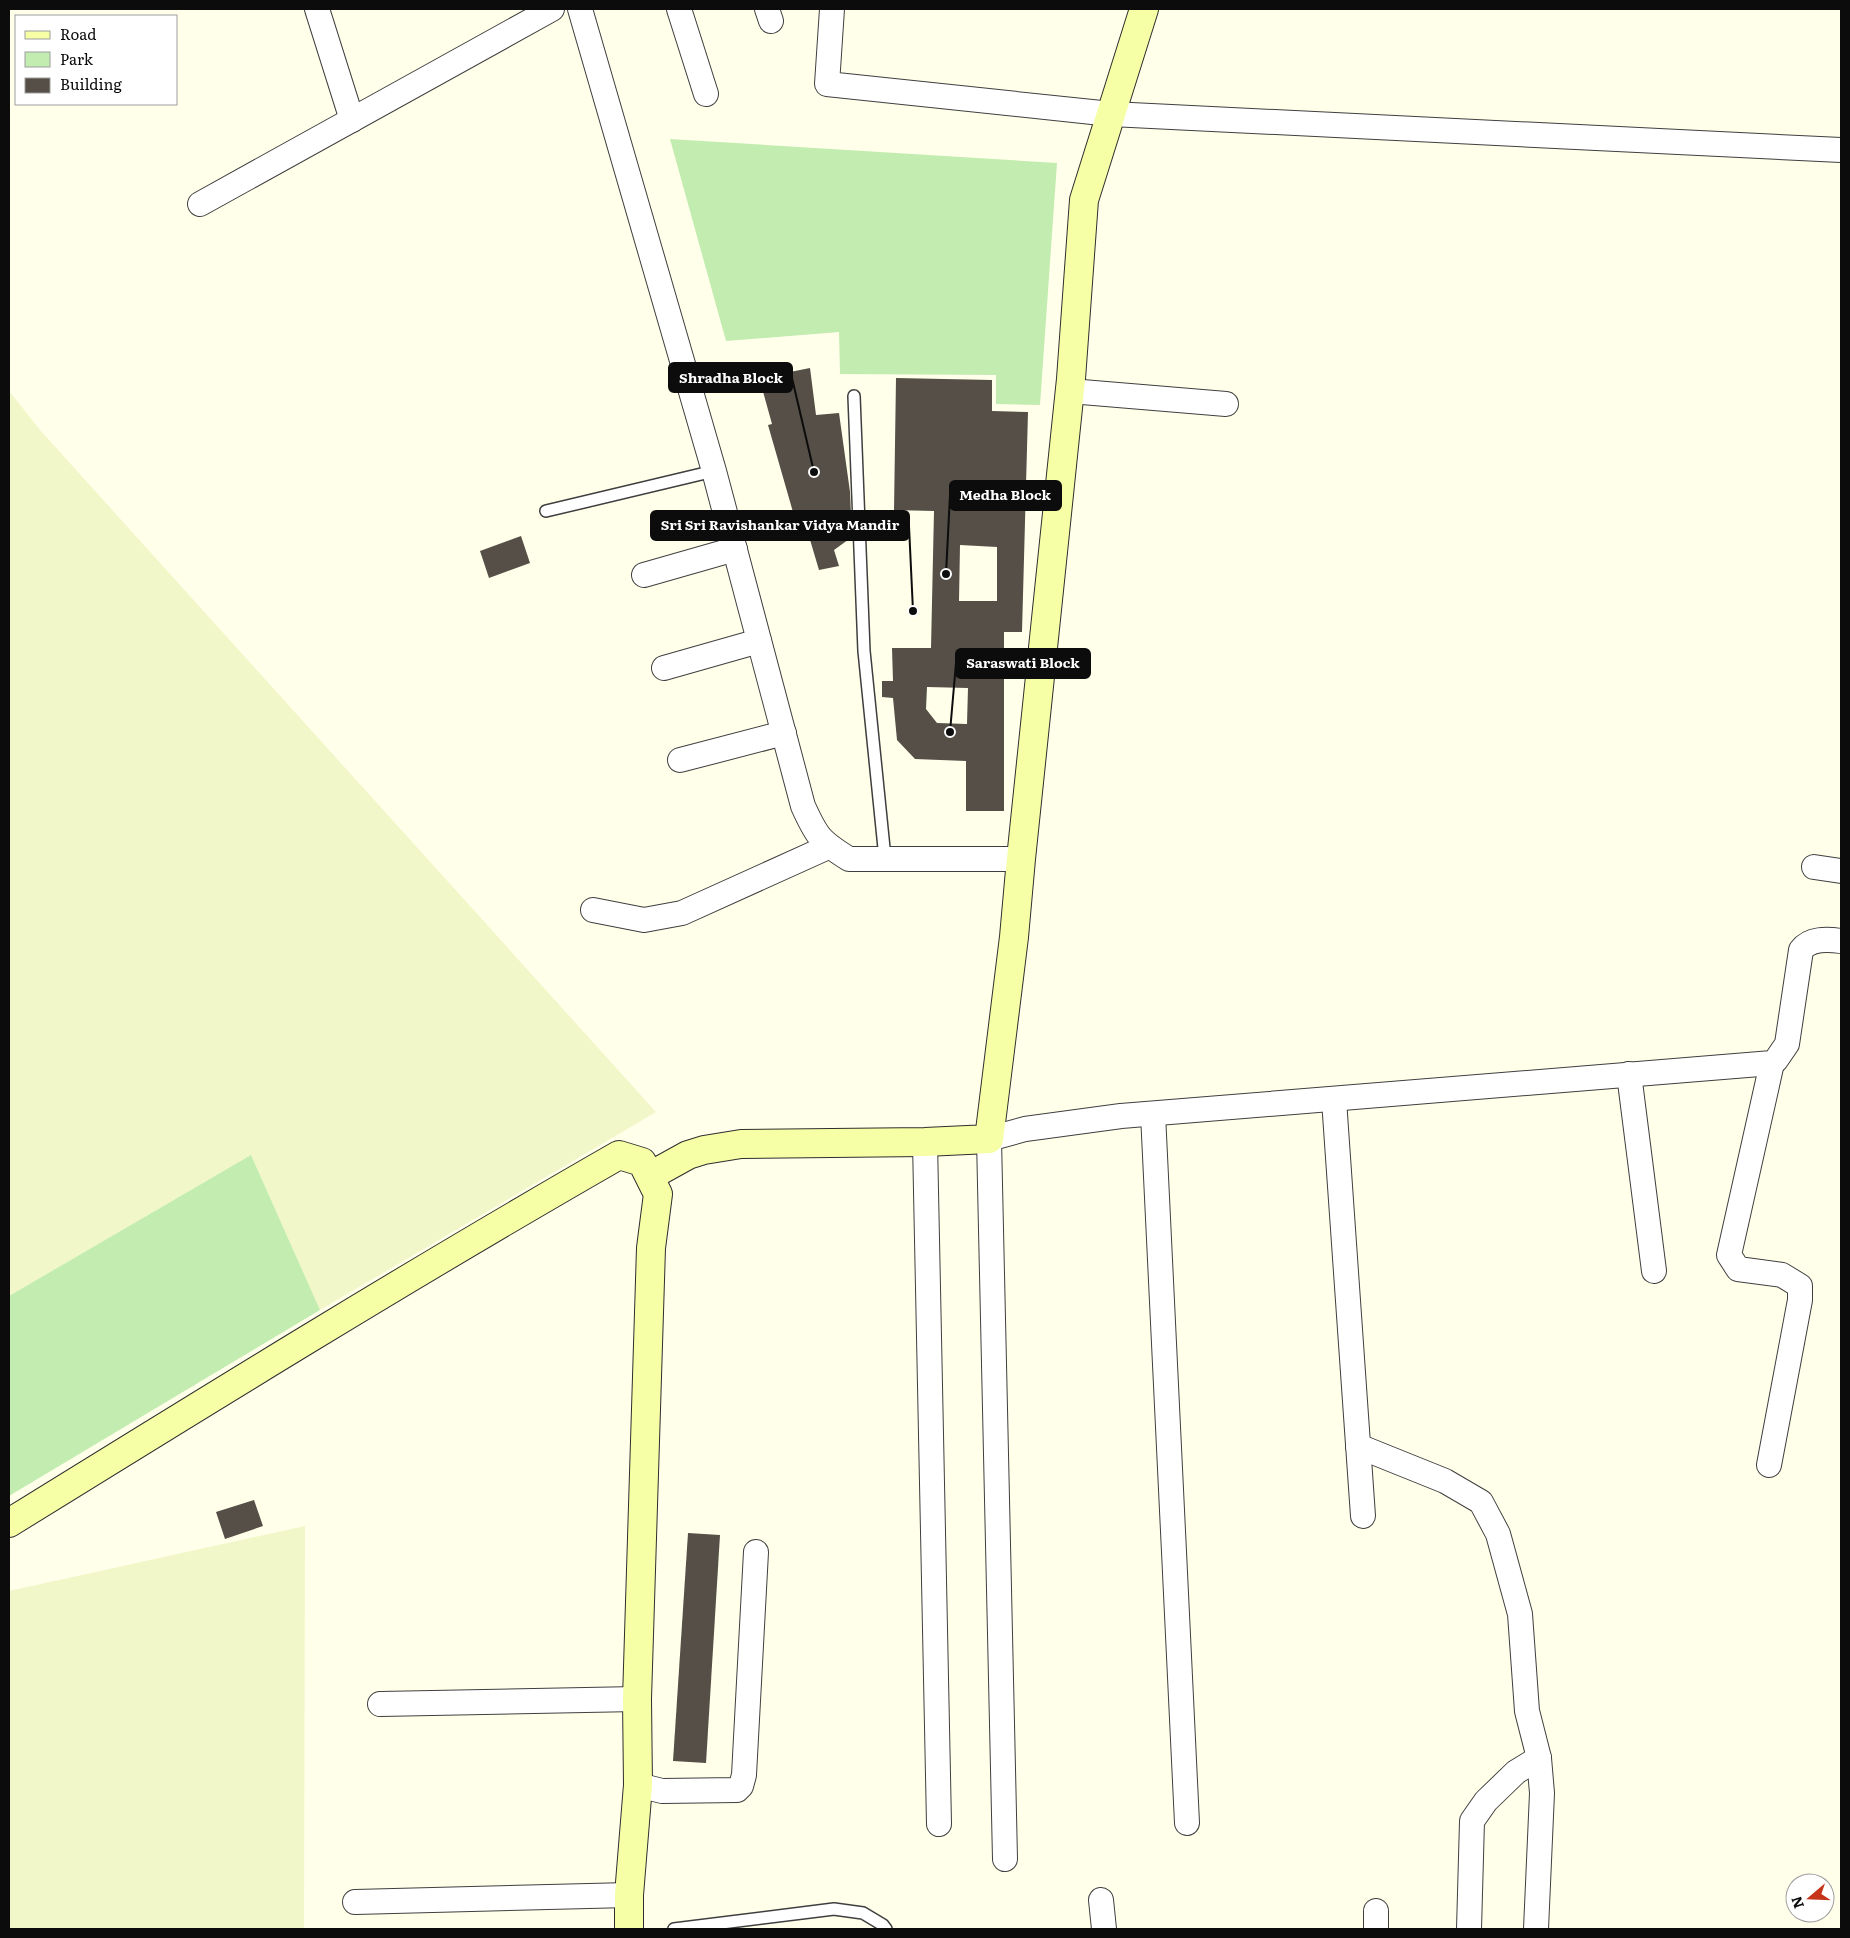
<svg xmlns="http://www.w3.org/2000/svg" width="1850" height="1938" font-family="Literata,serif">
	<rect width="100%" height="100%" fill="#ffffea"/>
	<g fill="#f1f7c8">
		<polygon points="9,391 40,430 656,1112 320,1310 251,1155 9,1296"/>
		<polygon points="305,1526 304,1929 9,1929 9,1591"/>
	</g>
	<g fill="#c3ecb1">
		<polygon points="670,139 1057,163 1040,405 996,404 996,375 840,374 839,332 726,341"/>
		<polygon points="251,1155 320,1310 9,1496 9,1296"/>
	</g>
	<g fill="#554f47" fill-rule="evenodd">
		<polygon points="810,368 816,415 839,413 850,492 852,537 834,550 839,566 819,570 808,533 802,535 797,518 795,519 768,425 772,424 762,388 787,381 785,373"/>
		<path d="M896,378L992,380V411L1028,412L1022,632H1004V811H966V761L915,759L897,740L893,698L882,697V681H893L892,648H931L934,511L894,510ZM960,545L997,547V601H959ZM927,687L968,688L967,724L937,723L926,709Z"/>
		<polygon points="521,536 530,563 489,578 480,551"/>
		<polygon points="254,1500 263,1526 225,1539 216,1512"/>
		<polygon points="688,1533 720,1535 706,1763 673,1761"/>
	</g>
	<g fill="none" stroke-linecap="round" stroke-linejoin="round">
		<g stroke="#3f3f3f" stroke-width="14">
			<g id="lane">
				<polyline points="854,396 864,651 885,858"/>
				<polyline points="546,511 714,471"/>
				<polyline points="674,1929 834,1909 863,1913 883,1925 886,1929"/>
			</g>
		</g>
		<g stroke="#3f3f3f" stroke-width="26">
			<g id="street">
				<polyline points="317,9 352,120"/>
				<path d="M580,9L714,471L803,806C817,837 820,841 849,859H1021"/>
				<polyline points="679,9 706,94"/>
				<polyline points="767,9 771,21"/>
				<polyline points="832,9 827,84 1111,114 1841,150"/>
				<polyline points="200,204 552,9"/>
				<polyline points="1070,391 1226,404"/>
				<polyline points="644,575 735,549"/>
				<polyline points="664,668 759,641"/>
				<polyline points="680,760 784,733"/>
				<polyline points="1814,867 1841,871"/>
				<polyline points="593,910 644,920 682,913 828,847"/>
				<polyline points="1629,1074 1654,1271"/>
				<polyline points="1334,1100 1363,1516"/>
				<polyline points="1153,1114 1187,1823"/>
				<polyline points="925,1142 939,1824"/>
				<polyline points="1358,1446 1445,1481 1481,1502 1498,1534 1520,1614 1527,1711 1539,1758 1542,1793 1536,1929"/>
				<polyline points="1769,1465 1800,1300 1800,1286 1782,1275 1738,1269 1729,1255 1772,1063"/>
				<polyline points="380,1704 637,1699"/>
				<polyline points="638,1785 662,1791 737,1790 741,1786 744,1775 756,1552"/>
				<path d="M1005,1859L989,1139L1025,1129L1121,1116L1772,1063L1776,1060L1787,1044L1801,950C1810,938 1827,939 1841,941"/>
				<polyline points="1101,1900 1104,1929"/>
				<polyline points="355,1902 629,1895"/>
				<polyline points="1376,1929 1376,1911"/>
				<polyline points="1469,1929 1472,1821 1486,1801 1516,1772 1539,1758"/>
			</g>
		</g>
		<g stroke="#2e2e2e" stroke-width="30">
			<g id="secondary">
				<polyline points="650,1176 688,1155 704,1150 741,1144 925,1142 989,1139 1014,937 1021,859 1071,379 1084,200 1144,9"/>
				<path d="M9,1523C211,1398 413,1273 619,1155L642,1162L658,1194L651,1248L637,1699L638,1785L629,1895V1929"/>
			</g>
		</g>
		<use href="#lane" stroke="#fff" stroke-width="11"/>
		<use href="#street" stroke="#fff" stroke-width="24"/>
		<use href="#secondary" stroke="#f6ffa5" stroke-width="28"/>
	</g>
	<path fill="none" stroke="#0c0c0c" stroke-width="2" d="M814 472L792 378M946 574L950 495M913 611L909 526M950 732L956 663"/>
	<g fill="#0c0c0c" stroke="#fff" stroke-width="2">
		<circle cx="814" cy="472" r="5"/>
		<circle cx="946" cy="574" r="5"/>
		<circle cx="913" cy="611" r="5"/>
		<circle cx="950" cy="732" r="5"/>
	</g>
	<g fill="#0c0c0c" stroke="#0c0c0c" stroke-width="2">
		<rect x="669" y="363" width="123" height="29" rx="5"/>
		<rect x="950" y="481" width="111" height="29" rx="5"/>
		<rect x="651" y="511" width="258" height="29" rx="5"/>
		<rect x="956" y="649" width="134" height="29" rx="5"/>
	</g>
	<g font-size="14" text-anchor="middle" font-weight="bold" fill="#fff">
		<text x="731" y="383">Shradha Block</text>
		<text x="1005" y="500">Medha Block</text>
		<text x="780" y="530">Sri Sri Ravishankar Vidya Mandir</text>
		<text x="1023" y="668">Saraswati Block</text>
	</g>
	<rect width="1850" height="1938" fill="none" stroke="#0c0c0c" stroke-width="20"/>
	<rect x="15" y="15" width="162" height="90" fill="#ffffff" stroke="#9e9e9e"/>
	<rect x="25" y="31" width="25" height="8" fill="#f6ffa5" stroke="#9e9e9e"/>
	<text x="60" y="40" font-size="15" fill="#0c0c0c">Road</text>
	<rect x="25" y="52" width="25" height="15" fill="#c3ecb1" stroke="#9e9e9e"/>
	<text x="60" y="65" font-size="15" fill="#0c0c0c">Park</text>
	<rect x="25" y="78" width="25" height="15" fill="#554f47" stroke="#9e9e9e"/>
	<text x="60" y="90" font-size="15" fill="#0c0c0c">Building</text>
	<g transform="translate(1810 1898) rotate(251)"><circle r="24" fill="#ffffff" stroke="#9e9e9e"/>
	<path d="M0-4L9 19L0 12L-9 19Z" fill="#c63519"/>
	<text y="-8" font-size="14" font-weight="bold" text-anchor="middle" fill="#0c0c0c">N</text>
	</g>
</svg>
